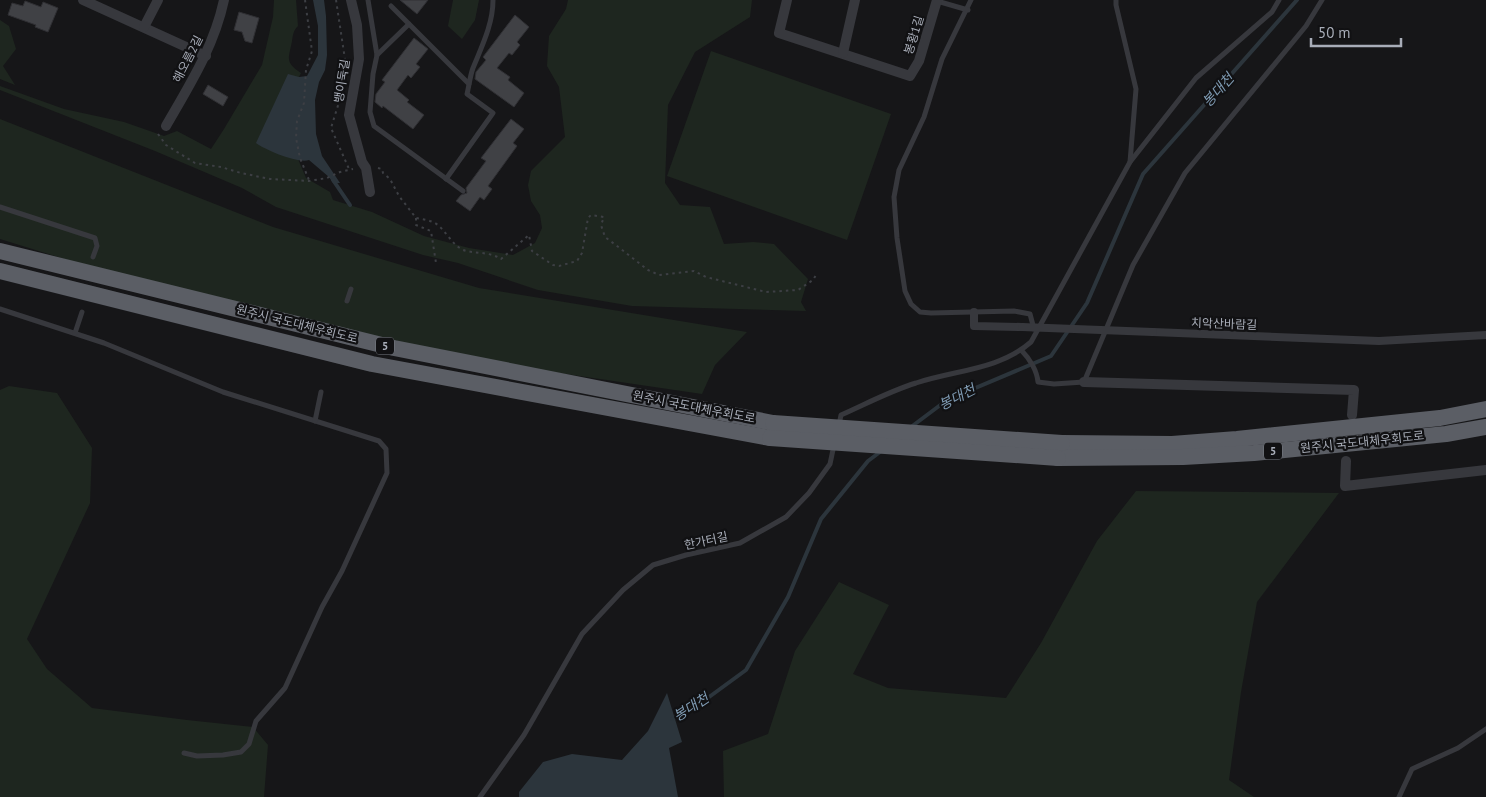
<svg xmlns="http://www.w3.org/2000/svg" width="1486" height="797" font-family="'PT Sans','Noto Sans KR',sans-serif">
	<rect width="100%" height="100%" fill="#161618"/>
	<g fill="#1e261f">
		<path d="M274,0H296L298,26C293,31 293,35 292,41C289,58 284,62 301,73L299,77L298,159L306,178L330,192L333,200L372,212L424,236L469,248L513,255L535,243L542,228L540,215L531,201L528,185L531,171L565,137L559,87L547,66L549,36L566,9L568,0H752L750,17L695,52L668,105L665,183L680,205L710,207L724,244L753,242L774,244L808,279L801,302L806,311L632,306L538,290L458,263L423,255L276,207L242,188L155,151L0,90V86L64,109L124,122L164,136L177,131L211,149L224,129L262,65L273,17Z"/>
		<polygon points="453,0 479,0 475,20 462,39 448,26"/>
		<polygon points="0,20 9,26 16,49 3,66 15,85 0,79"/>
		<polygon points="711,51 891,114 847,240 667,176"/>
		<polygon points="0,119 273,227 479,288 747,332 715,365 702,394 504,365 333,328 84,265 0,239"/>
		<polygon points="9,386 57,393 92,448 90,503 27,639 47,669 92,708 187,720 253,727 268,745 264,797 0,797 0,390"/>
		<polygon points="1136,491 1339,493 1257,602 1241,692 1229,780 1254,797 724,797 723,751 768,734 795,651 839,582 889,605 853,674 888,688 1006,698 1041,643 1097,541"/>
	</g>
	<g fill="#2c353c">
		<path d="M313,0H324L326,16L327,55L325,70L319,82L315,100L316,134L322,156L340,183H333L329,177L309,160C299,164 265,150 256,143L288,74L299,77L307,76L318,55V26Z"/>
		<polygon points="667,693 682,742 669,748 678,797 519,797 519,792 543,762 572,754 622,760 648,731"/>
	</g>
	<g fill="none" stroke-linecap="round" stroke-linejoin="round">
		<g stroke="#2c353c" stroke-width="4">
			<polyline points="333,180 350,205"/>
			<polyline points="911,427 947,400 1051,356 1087,303 1143,174 1297,0"/>
			<polyline points="672,719 705,700 746,670 788,597 821,519 868,461 880,452"/>
		</g>
	</g>
	<g fill="#404145" stroke="#303034">
		<polygon points="400,0 428,0 417,14"/>
		<polygon points="25,1 41,7 43,2 58,8 48,32 35,27 36,25 8,15 12,3 23,6"/>
		<polygon points="239,12 259,18 252,43 245,41 242,32 234,30"/>
		<polygon points="515,15 529,27 517,42 520,45 512,55 509,53 497,68 510,77 508,80 524,93 514,107 475,79 476,72 486,60 483,57"/>
		<polygon points="414,38 428,49 416,64 420,67 411,78 408,75 397,90 409,100 407,102 424,115 413,129 383,106 382,108 375,102 376,94 385,82 382,80"/>
		<polygon points="208,85 228,97 223,106 203,94"/>
		<polygon points="511,119 524,129 513,143 517,146 488,186 492,189 484,200 480,197 470,211 456,201 461,195 467,193 466,188 486,161 481,158"/>
	</g>
	<g fill="none" stroke-linecap="round" stroke-linejoin="round">
		<g stroke="#3d3f44" stroke-width="2" stroke-dasharray="2.5 4" stroke-linecap="butt">
			<polyline points="305,0 312,51 306,70 304,103 297,121 296,138 300,158 309,180"/>
			<polyline points="336,0 346,66"/>
			<polyline points="340,99 331,128 349,169"/>
			<polyline points="158,134 166,145 195,163 221,167 241,173 270,179 309,181 327,178 340,172 353,169"/>
			<path d="M378,168L382,169L383,173L390,179L399,196L416,218C422,219 429,220 435,223C446,230 451,244 463,250C474,254 489,251 501,259L529,235L532,251L553,265L559,266L577,261L582,253L588,218L591,215L604,217L601,225L605,237L617,246L648,270L659,275L694,271L706,277L766,292L798,290L813,280L816,275"/>
			<polyline points="416,218 416,225 431,231 436,263"/>
		</g>
		<g stroke="#37383d" stroke-width="5">
			<polyline points="368,0 377,55 373,74 370,112 374,126 463,191"/>
			<polyline points="971,0 942,59 924,117 899,170 894,197 897,238 905,291 911,304 920,312 931,313 1014,311 1030,314 1034,329"/>
			<polyline points="1116,0 1116,5 1136,89 1130,162"/>
			<polyline points="937,1 968,10"/>
			<polyline points="391,6 469,84"/>
			<polyline points="377,55 409,24"/>
			<path d="M446,179L493,113L467,94C469,86 470,76 473,68C482,46 493,24 493,0"/>
			<polyline points="0,207 95,238 97,246 93,257"/>
			<polyline points="347,301 351,289"/>
			<polyline points="0,309 104,343 223,392 379,441 386,449 387,473 342,571 322,607 285,688 256,721 249,744 241,752 223,755 197,756 184,753"/>
			<polyline points="75,333 82,312"/>
			<path d="M1022,351C1030,359 1037,371 1038,382L1054,384L1084,382L1133,265L1185,173L1306,26L1322,0"/>
			<polyline points="315,421 321,392"/>
			<path d="M839,425L841,415C866,404 890,391 916,383C955,370 999,370 1031,342L1130,162L1196,78L1272,12L1279,0"/>
			<polyline points="480,797 524,735 582,634 623,590 653,565 686,555 740,543 786,517 809,493 830,464 834,445"/>
			<polyline points="1399,797 1412,769 1458,748 1486,729"/>
		</g>
		<g stroke="#37383d" stroke-width="8">
			<polyline points="974,312 974,326 1022,327"/>
			<polyline points="1153,332 1379,341 1486,335"/>
		</g>
		<g stroke="#37383d" stroke-width="10">
			<polyline points="83,0 206,56"/>
			<polyline points="351,0 357,25 359,59 349,115 362,162 366,168 370,192"/>
			<polyline points="787,0 779,33 910,76 919,61 937,0"/>
			<polyline points="144,27 158,0"/>
			<polyline points="843,53 855,0"/>
			<path d="M166,126C189,86 214,47 224,0"/>
			<polyline points="1084,382 1354,390 1352,415"/>
			<polyline points="1346,461 1345,486 1486,470"/>
		</g>
		<g stroke="#5b5e65" stroke-width="16">
			<polyline points="0,251 394,348 773,423"/>
			<polyline points="0,271 372,364 770,438"/>
			<polyline points="1062,443 1172,444 1237,439 1440,418 1486,409"/>
			<polyline points="1058,458 1183,457 1254,453 1446,434 1486,427"/>
		</g>
		<polyline stroke="#37383d" stroke-width="8" points="1022,327 1153,332"/>
		<g stroke="#5b5e65" stroke-width="16">
			<polyline points="773,423 1062,443"/>
			<polyline points="770,438 1058,458"/>
		</g>
	</g>
	<g text-anchor="middle" stroke-width="4.5" stroke-linejoin="round" paint-order="stroke">
		<g fill="#111113" stroke="#7b7e86" stroke-width="1">
			<rect x="376" y="337.5" width="18" height="17" rx="4"/>
			<rect x="1264" y="442.5" width="18" height="17" rx="4"/>
		</g>
		<g font-size="11" font-weight="bold" fill="#a8adb8">
			<text x="385" y="350">5</text>
			<text x="1273" y="455">5</text>
		</g>
		<g font-size="12" fill="#a8adb8" stroke="#111113">
			<text transform="translate(914 35) rotate(-73)" y="4">봉황1길</text>
			<text transform="translate(188 59) rotate(-63)" y="4">해오름2길</text>
			<text transform="translate(342 81) rotate(-81)" y="4">뱅이둑길</text>
			<text transform="translate(297 324) rotate(14)" y="4">원주시 국도대체우회도로</text>
			<text transform="translate(1224 324) rotate(2)" y="4">치악산바람길</text>
			<text transform="translate(694 407) rotate(11)" y="4">원주시 국도대체우회도로</text>
			<text transform="translate(1362 442) rotate(-6)" y="4">원주시 국도대체우회도로</text>
			<text transform="translate(706 541) rotate(-12)" y="4">한가터길</text>
		</g>
		<g font-size="14" font-style="italic" fill="#7f9bb3" stroke="#111113">
			<text transform="translate(1218 90) rotate(-48)" y="5">봉대천</text>
			<text transform="translate(957 397) rotate(-27)" y="5">봉대천</text>
			<text transform="translate(691 707) rotate(-33)" y="5">봉대천</text>
		</g>
	</g>
	<path d="M1311 38v8h90v-8" fill="none" stroke="#a8adb8" stroke-width="2.5"/>
	<text x="1318" y="38" font-size="15" fill="#a8adb8" stroke="#111113" stroke-width="4" paint-order="stroke">50 m</text>
</svg>
